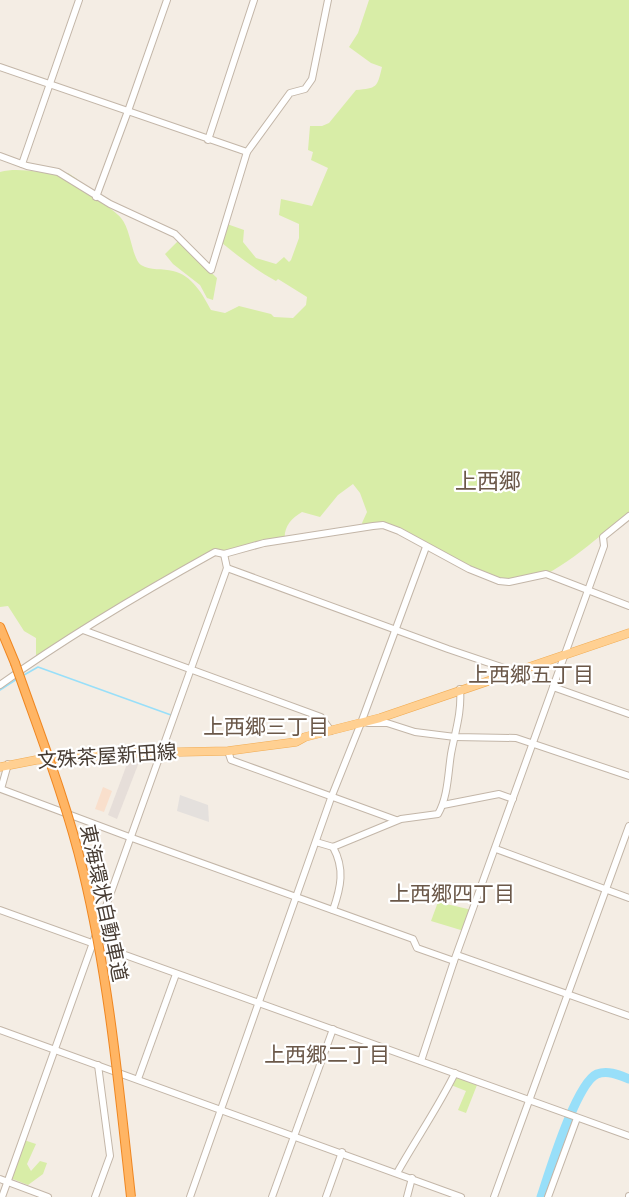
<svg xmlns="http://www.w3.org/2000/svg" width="629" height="1197" font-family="Manrope,'Noto Sans JP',sans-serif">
	<rect width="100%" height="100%" fill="#f4ede4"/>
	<polygon fill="#f9dfcc" points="103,787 112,791 104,812 95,809"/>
	<polygon fill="#e6ded9" points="130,756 141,757 117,819 108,815"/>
	<g fill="#d8eda7">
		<path d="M369,0H629V512C604,532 558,575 528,581C515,583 502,582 490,580L386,526L364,528L362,523L367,512L360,493L353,484L338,495L320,517L302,512C290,519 283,528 285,542L220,551L190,563L36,656V638L24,631L8,606L0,607V172C23,166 45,176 68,173L77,179L79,189C90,196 113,208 121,218C131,229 132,259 141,265C150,271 163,268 173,271C192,275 203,295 211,310L225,313L239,306L271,314L274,317L293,318L306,305L307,297L278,279L276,281C256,270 239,257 222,243L227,224L244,230L243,242L256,258L276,264L284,257L289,262L291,260L299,238V224L279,215L281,199L312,206L328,168L311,160L313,152L308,150L310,126H322L329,123L356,90C377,88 377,88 382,67L371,63L349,47L358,33Z"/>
		<polygon points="178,241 217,278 213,300 207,298 200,285 173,264 165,254"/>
		<polygon points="438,902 472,910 464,931 431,921"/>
		<polygon points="455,1076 477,1085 466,1113 458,1110 466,1091 451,1085"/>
		<polygon points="24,1140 36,1144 27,1164 31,1171 40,1161 47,1163 43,1174 28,1185 10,1178"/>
	</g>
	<polygon fill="#e4e0dd" points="180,795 208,805 209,822 177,811"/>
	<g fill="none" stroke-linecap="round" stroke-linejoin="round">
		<g stroke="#98dff9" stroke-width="1.5">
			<polyline points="24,675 38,667 171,715"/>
			<polyline points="0,690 17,679"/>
		</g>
		<path stroke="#98dff9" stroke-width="9" d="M541,1197C549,1173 576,1083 597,1074C608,1070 619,1075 629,1079"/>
		<g stroke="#c3b6a8" stroke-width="8">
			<g id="minor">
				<polyline points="0,67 247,152"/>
				<polyline points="208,140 254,0"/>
				<polyline points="0,156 27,166 58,172 110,204 175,234 211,270 247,152 290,93 305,89 312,79 328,0"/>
				<polyline points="22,164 79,0"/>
				<polyline points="96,197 128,111 167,0"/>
				<polyline points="227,568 448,649 513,671"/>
				<polyline points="83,630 321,717 331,731"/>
				<path d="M0,685C68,636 141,593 215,552L224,554L264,543L373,526L383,525L399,531L469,569L499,581L509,582L546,574L629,606"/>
				<polyline points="553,687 629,714"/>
				<polyline points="368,723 387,723 415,732 455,737 516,738 629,776"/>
				<polyline points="228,751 231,760 396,820"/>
				<polyline points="8,764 1,789 132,838 413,939 417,948 454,961"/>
				<polyline points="443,805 499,794 513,799"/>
				<path d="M316,842L333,847L401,819L438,814C448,797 448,773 451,754C455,732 462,712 460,689"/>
				<polyline points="496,849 629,898"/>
				<polyline points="0,910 629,1136"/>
				<path d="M333,910C341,887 345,869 333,847"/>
				<polyline points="457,955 629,1016"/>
				<polyline points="0,1030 461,1197"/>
				<polyline points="421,1061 454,961 604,546 603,537 629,516"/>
				<polyline points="138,1079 176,974"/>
				<path d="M397,1173C416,1139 438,1108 455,1073"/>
				<polyline points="0,1179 48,1197"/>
				<polyline points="2,1197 227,568 224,554"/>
				<polyline points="95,1197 110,1156 98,1065"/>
				<polyline points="190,1197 331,798 361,723 426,547"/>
				<polyline points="272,1197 333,1029"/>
				<polyline points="326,1197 342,1152"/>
				<polyline points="407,1197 412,1178"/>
				<polyline points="494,1197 629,826"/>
				<polyline points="548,1197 577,1118"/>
				<polyline points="629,1197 629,1196"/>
			</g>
		</g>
		<g stroke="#f1ac54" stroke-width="9">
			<polyline id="major" points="0,767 36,760 134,753 228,751 296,742 305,737 380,718 629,633"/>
		</g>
		<g stroke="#ef8722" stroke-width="10">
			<polyline id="highway" points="0,627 15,663"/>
		</g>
		<use href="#minor" stroke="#fff" stroke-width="6"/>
		<use href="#major" stroke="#ffd092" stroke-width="8"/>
		<use href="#highway" stroke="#ffb564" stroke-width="8"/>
		<g stroke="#ef8722" stroke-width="10" stroke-linecap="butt">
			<path id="highway-bridge" d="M15,663C39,732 66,800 83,871C109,978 119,1088 131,1197"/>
		</g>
		<use href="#highway-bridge" stroke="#ffb564" stroke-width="8"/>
	</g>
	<g text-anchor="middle" stroke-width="4.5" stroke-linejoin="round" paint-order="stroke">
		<g font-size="20" fill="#473c33" stroke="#fff">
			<text transform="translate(107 756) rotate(-4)" y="7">文殊茶屋新田線</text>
			<text transform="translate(104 903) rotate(78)" y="7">東海環状自動車道</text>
		</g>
		<g font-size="21" fill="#6b5849" stroke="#fff">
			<text x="531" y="682">上西郷五丁目</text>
			<text x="266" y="734">上西郷三丁目</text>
			<text x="452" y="901">上西郷四丁目</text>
			<text x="327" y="1062">上西郷二丁目</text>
		</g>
		<g font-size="22" fill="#6b5849" stroke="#fff">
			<text x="488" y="489">上西郷</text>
		</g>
	</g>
</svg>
